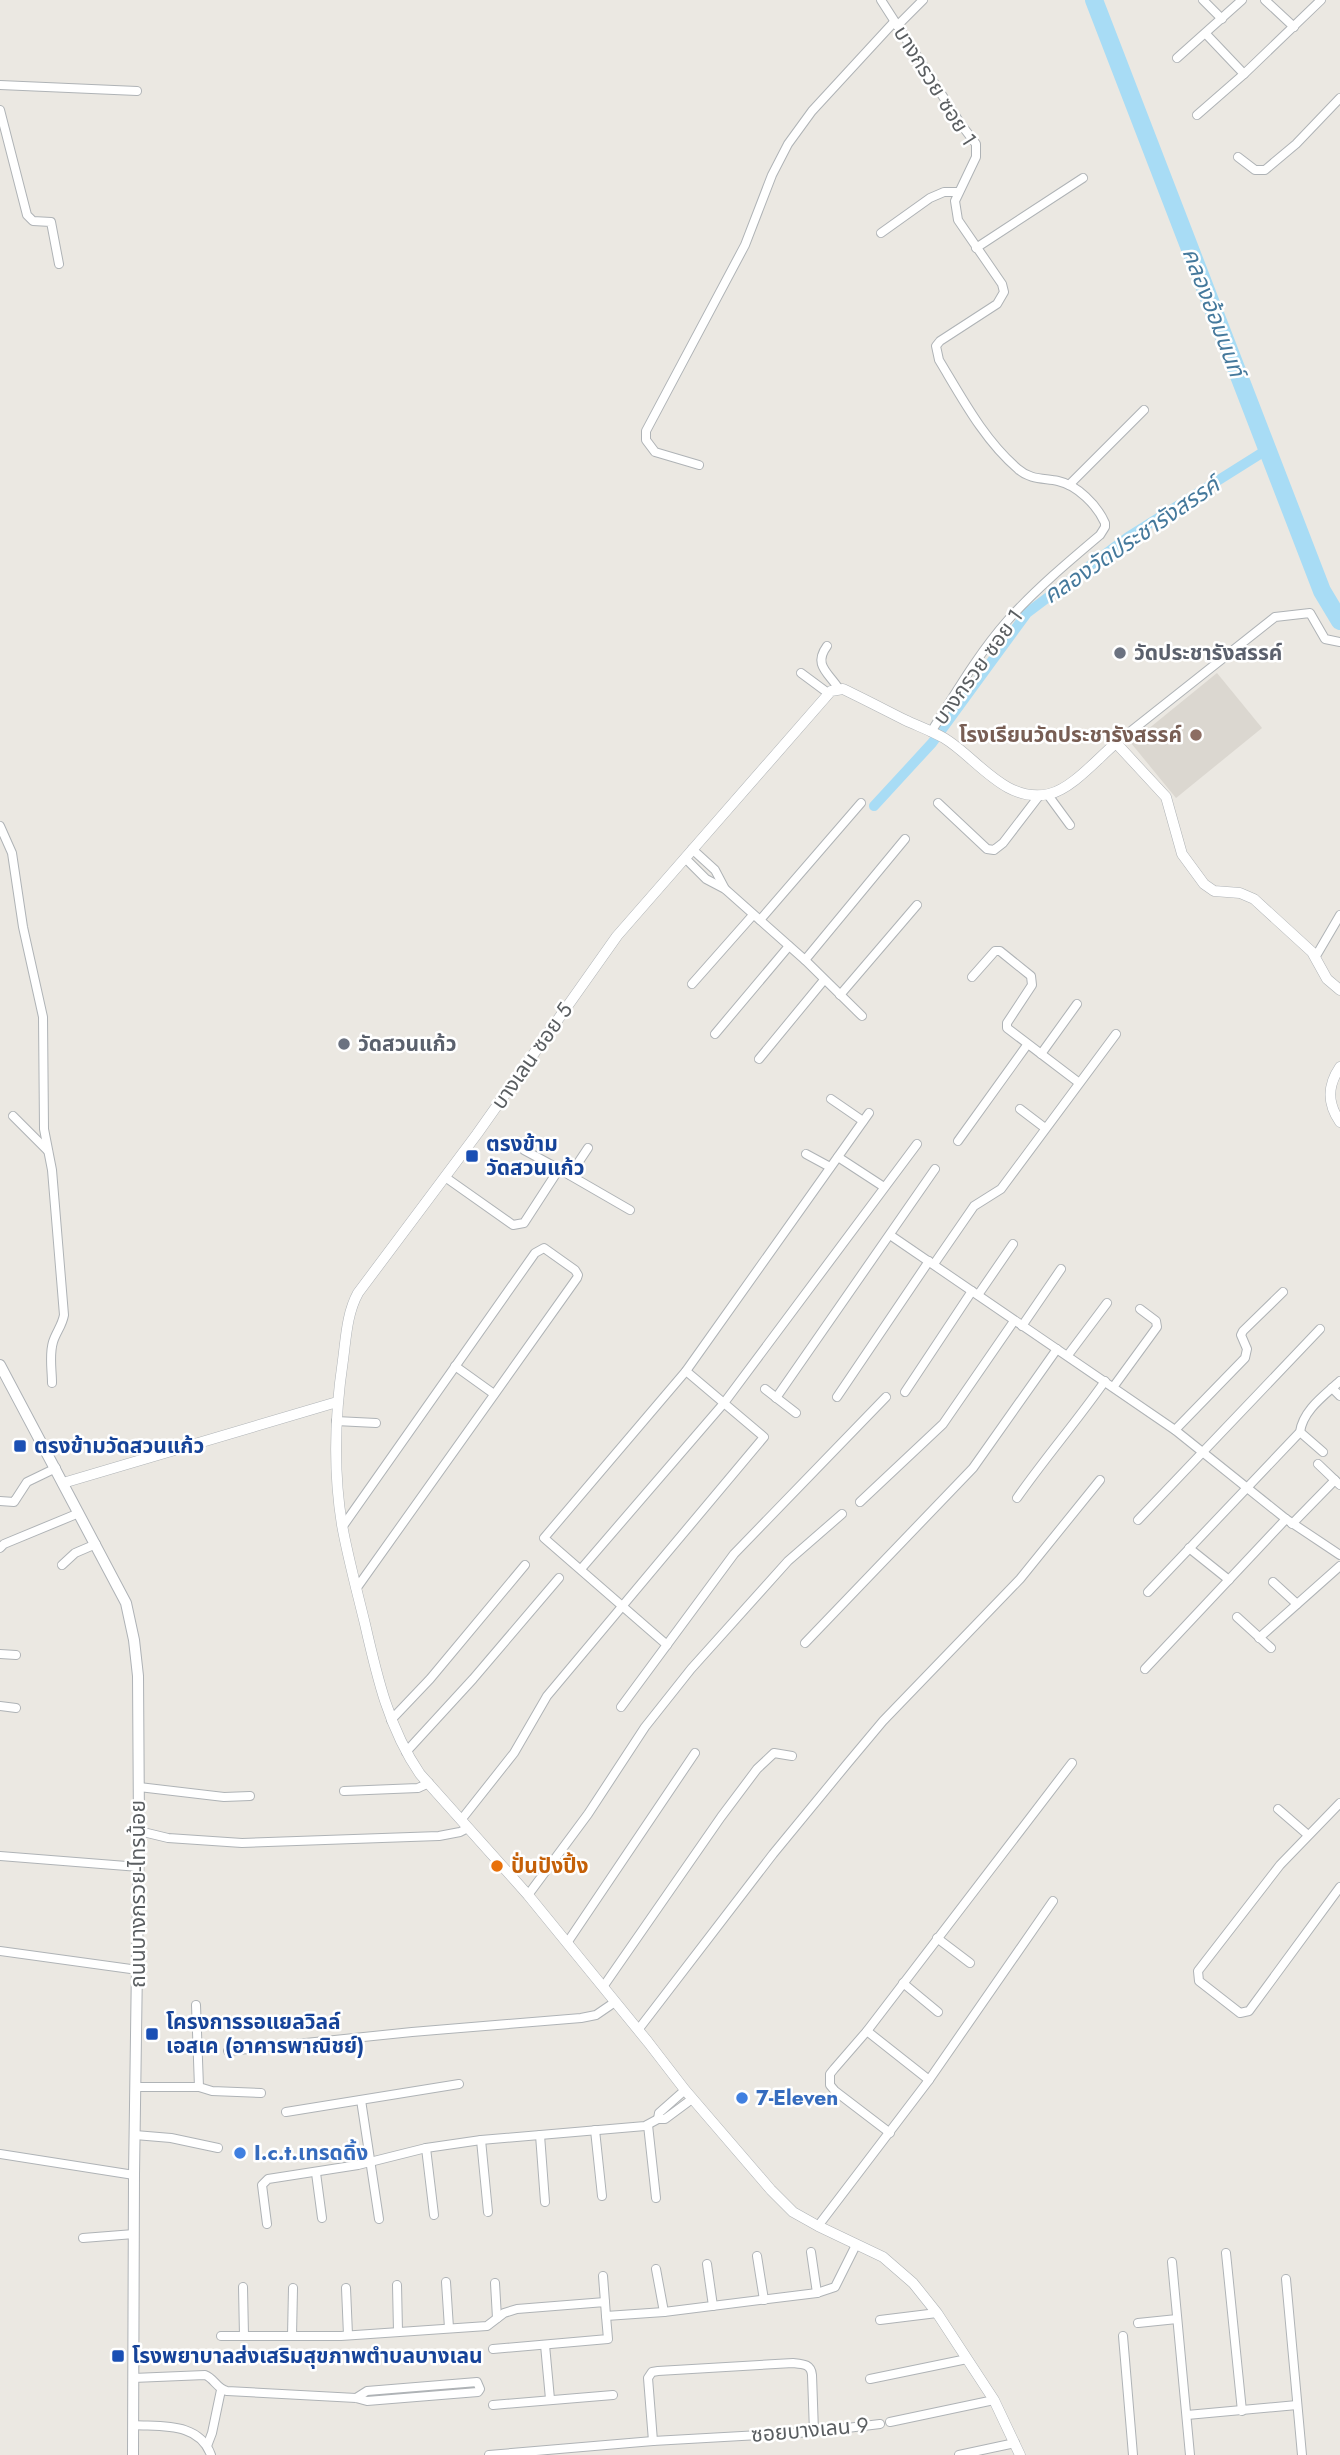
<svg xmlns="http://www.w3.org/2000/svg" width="1340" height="2455" font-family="Jost,'Noto Sans Thai',sans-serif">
	<rect width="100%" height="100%" fill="#ebe8e2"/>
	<polygon fill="#dbd7d0" points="1217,673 1262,728 1176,798 1131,743"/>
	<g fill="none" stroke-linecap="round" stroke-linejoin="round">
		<polyline stroke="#a8dcf5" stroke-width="10" points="874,806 932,743 1027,613 1128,537 1268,449"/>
		<polyline stroke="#a8dcf5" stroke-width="18" points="1094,0 1322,591 1340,621"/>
		<g stroke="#afb3b6" stroke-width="10">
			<g id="minor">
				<path d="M881,0L960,123L976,144V157L955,201L958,220L1002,284L1004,292L997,304L940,341L936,346L939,360C962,398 984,440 1018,469C1030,480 1044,478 1058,481C1077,485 1097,505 1105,523V527L1100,535C1068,562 1036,589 1008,620C978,654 955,694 931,732"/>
				<polyline points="1203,0 1222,19"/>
				<polyline points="1265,0 1294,27"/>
				<polyline points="897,26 923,0"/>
				<polyline points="1206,34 1244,74"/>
				<polyline points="1177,58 1242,0"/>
				<polyline points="0,85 137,91"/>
				<polyline points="0,110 27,215 33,221 51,222 59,264"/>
				<polyline points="1197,115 1244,74 1321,0"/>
				<polyline points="1238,157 1255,170 1265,170 1296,144 1340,98"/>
				<polyline points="881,233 930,198 944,192 958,192"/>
				<polyline points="976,248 1083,178"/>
				<polyline points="699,465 655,452 646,440 646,431 745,245 772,175 788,144 812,111 894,22"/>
				<polyline points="1069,485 1144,410"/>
				<path d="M827,646C813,665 828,672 839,689"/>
				<polyline points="801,673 828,693"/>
				<polyline points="1116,743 1275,617 1310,613 1325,639 1340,642"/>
				<polyline points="1048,795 1070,825"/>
				<polyline points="938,803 987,849 994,850 1003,843 1039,796"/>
				<path d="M0,826L12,853L23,927L43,1017L44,1129L52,1170L64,1315C62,1326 56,1332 53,1342C49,1355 52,1370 52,1383"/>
				<polyline points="692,849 715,870 725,889"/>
				<polyline points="685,858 706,879 725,889 805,960 905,839"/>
				<polyline points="760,920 861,803"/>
				<polyline points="1316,956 1340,915"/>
				<polyline points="805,960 862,1016"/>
				<polyline points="972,977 995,951 1000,951 1031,976 1032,985 1007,1023 1007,1028 1078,1082"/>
				<polyline points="692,984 753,915"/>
				<polyline points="840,995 917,905"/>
				<polyline points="715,1034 789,946"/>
				<polyline points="1041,1054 1077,1004"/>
				<polyline points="759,1059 824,980"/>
				<polyline points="831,1099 863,1121"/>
				<polyline points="1020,1109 1045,1128"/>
				<polyline points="13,1116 48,1151"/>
				<polyline points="958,1141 1027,1045"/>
				<polyline points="524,1150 559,1169"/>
				<polyline points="806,1154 830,1167"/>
				<polyline points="838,1157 884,1187"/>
				<polyline points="570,1175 588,1148"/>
				<polyline points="445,1177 513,1225 524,1223 559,1169 630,1210"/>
				<polyline points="890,1235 1175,1430 1286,1519 1340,1555"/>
				<polyline points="934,1264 974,1206 1001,1189 1116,1034"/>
				<polyline points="978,1295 1013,1244"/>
				<polyline points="1022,1326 1061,1269"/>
				<polyline points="1068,1355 1107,1303"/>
				<polyline points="455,1366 494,1394"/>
				<polyline points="1114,1386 1157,1327 1156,1321 1140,1309"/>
				<polyline points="1332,1388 1340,1396"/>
				<polyline points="765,1389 796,1413"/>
				<polyline points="905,1392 972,1291"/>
				<polyline points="837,1397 929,1261"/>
				<polyline points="776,1398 935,1169"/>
				<polyline points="336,1421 376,1423"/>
				<polyline points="1175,1430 1245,1358 1247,1349 1241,1335 1243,1331 1283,1292"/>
				<polyline points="1300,1432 1323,1452"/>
				<polyline points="1318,1464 1340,1485"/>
				<path d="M1017,1498C1045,1458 1077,1421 1105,1381"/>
				<polyline points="0,1501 14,1502 27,1482 56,1468"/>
				<polyline points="860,1502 943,1424 1014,1321"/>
				<polyline points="1138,1520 1320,1329"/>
				<polyline points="1292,1524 1335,1480"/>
				<polyline points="343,1526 535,1253 544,1248 575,1270 578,1275 577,1278 356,1589"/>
				<polyline points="0,1548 4,1544 79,1513"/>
				<polyline points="1189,1548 1229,1580"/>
				<polyline points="62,1565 75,1553 96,1544"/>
				<polyline points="581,1569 724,1403 917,1144"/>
				<polyline points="1273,1582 1297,1604"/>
				<path d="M1148,1592L1300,1432C1303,1410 1325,1395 1340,1381"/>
				<polyline points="1237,1617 1271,1648"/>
				<polyline points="1259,1638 1340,1566"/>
				<polyline points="805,1643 973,1468 1057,1349"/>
				<polyline points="667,1645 544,1538 686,1371 869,1113"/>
				<polyline points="0,1654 16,1655"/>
				<polyline points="1145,1669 1286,1519"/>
				<polyline points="0,1706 16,1708"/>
				<polyline points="621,1707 734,1554 886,1397"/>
				<polyline points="391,1720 430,1679 525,1565"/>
				<polyline points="406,1752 473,1679 559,1578"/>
				<polyline points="139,1787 224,1797 250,1796"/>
				<polyline points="344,1791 418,1788 429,1783"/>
				<polyline points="1340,1803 1280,1865 1198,1971 1199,1981 1240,2013 1249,2011 1340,1887"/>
				<polyline points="1278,1809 1308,1835"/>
				<polyline points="461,1820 514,1753 547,1696 764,1437 686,1371"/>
				<polyline points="139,1831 168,1838 242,1843 439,1836 460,1832 468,1828"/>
				<polyline points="0,1856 139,1867"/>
				<polyline points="528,1895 588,1814 645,1727 691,1669 788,1561 842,1514"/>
				<polyline points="937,1938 970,1963"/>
				<polyline points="567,1943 695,1753"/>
				<polyline points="0,1951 138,1970"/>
				<polyline points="903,1983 938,2012"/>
				<polyline points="603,1987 721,1817 757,1769 774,1753 792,1756"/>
				<polyline points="638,2030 773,1854 847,1764 883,1721 1020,1579 1100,1480"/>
				<polyline points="867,2031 929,2080"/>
				<polyline points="228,2051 412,2032 581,2018 596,2015 615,2002"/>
				<polyline points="136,2087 199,2087 196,2005"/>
				<polyline points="199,2087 212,2091 261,2093"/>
				<polyline points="361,2100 379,2219"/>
				<polyline points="286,2112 459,2084"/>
				<polyline points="658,2119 659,2113 685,2090"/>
				<polyline points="648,2125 656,2198"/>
				<polyline points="595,2130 602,2196"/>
				<polyline points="890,2133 835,2091 830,2085 830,2074 834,2069 867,2031 1072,1763"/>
				<polyline points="135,2135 171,2138 218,2148"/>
				<polyline points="540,2135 545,2202"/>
				<polyline points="481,2140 488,2212"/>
				<polyline points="426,2148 434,2215"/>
				<polyline points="0,2154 134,2175"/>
				<polyline points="316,2173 322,2218"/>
				<polyline points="267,2224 262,2185 268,2179 358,2165 426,2148 481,2140 645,2126 658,2119 665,2119 692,2099"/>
				<polyline points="818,2226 929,2080 1053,1901"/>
				<polyline points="83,2238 134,2234"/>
				<polyline points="811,2252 817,2293"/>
				<polyline points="1226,2253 1242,2411"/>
				<polyline points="757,2256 764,2300"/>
				<polyline points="1172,2262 1190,2455"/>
				<polyline points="707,2264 713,2306"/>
				<polyline points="656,2269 664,2312"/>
				<polyline points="603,2276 605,2302"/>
				<polyline points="1286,2279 1302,2455"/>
				<polyline points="446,2282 449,2328"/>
				<polyline points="495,2283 497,2318"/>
				<polyline points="397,2285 398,2331"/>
				<polyline points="243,2287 244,2336"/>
				<polyline points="346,2288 348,2335"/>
				<polyline points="880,2320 937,2313"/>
				<polyline points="1138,2323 1177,2319"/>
				<polyline points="221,2336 341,2336 487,2326 504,2313 517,2309 605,2302 606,2316 664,2312 817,2293 835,2287 856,2245"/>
				<polyline points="292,2336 293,2288"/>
				<polyline points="1123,2336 1133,2455"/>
				<polyline points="545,2345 550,2399"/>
				<polyline points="493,2349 608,2339 606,2316"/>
				<path d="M133,2378L205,2375C214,2378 217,2389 227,2391L356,2398L367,2401L478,2392L480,2389L477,2382L367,2391L356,2398"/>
				<polyline points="870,2379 967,2359"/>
				<polyline points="493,2405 613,2395"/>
				<polyline points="1187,2415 1297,2405"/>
				<polyline points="890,2422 994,2400"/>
				<path d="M134,2425C162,2427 199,2422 211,2455"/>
				<path d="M653,2441L648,2378L652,2372L658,2371L793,2363C803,2364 811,2364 812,2375L814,2432"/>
				<polyline points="207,2446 212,2433 221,2390"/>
				<polyline points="489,2455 653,2441 814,2432 880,2424"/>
				<polyline points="959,2455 1015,2443"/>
			</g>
		</g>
		<g stroke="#afb3b6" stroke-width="11">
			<g id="tertiary">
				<path d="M1340,1067C1327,1086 1327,1103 1340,1122"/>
				<polyline points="63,1483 337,1402"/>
				<path d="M1020,2455L994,2400L937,2313L913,2283L883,2257L818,2226L793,2212L771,2190L685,2090L648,2042L528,1895L420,1774C389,1729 377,1677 365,1624C357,1591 348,1558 342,1525C333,1470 335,1414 343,1360C346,1337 347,1313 358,1293L477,1134L617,936L831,691L843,689C864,699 885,710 905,720C918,726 932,731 944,738C976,757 1005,804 1049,794C1072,789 1098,758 1116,743L1166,797L1182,854L1204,884L1214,891L1240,893L1254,899L1312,952L1327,979L1340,990"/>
			</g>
		</g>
		<g stroke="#aeb2b6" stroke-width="12">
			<polyline id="secondary" points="0,1365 126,1603 134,1640 138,1676 139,1826 134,2175 133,2455"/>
		</g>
		<use href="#minor" stroke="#fff" stroke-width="8"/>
		<use href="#tertiary" stroke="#fff" stroke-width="10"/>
		<use href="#secondary" stroke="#fff" stroke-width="10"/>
	</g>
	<g fill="#6b7280" stroke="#fff" stroke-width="2.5">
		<circle cx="1120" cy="653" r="7"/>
		<circle cx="344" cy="1044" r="7"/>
	</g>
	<circle fill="#8d6e63" stroke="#fff" stroke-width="2.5" cx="1196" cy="735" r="7"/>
	<g fill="#1a4fb4" stroke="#fff" stroke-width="2.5">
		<rect x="465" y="1149" width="14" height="14" rx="3.5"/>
		<rect x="13" y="1439" width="14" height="14" rx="3.5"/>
		<rect x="145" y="2027" width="14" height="14" rx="3.5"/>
		<rect x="111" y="2349" width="14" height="14" rx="3.5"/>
	</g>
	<circle fill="#e8710a" stroke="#fff" stroke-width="2.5" cx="497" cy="1866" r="7"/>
	<g fill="#3f7fe0" stroke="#fff" stroke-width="2.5">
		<circle cx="742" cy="2098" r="7"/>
		<circle cx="240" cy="2153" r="7"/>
	</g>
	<g text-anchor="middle" stroke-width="5" stroke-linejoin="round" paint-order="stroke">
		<g font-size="21" fill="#5a5e61" stroke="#fff">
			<text transform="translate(935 86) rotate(58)" y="7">บางกรวย ซอย 1</text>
			<text transform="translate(978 667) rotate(-54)" y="7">บางกรวย ซอย 1</text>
			<text transform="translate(532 1056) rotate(-55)" y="7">บางเลน ซอย 5</text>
			<text transform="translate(138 1894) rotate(-90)" y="7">ถนนบางกรวย-ไทรน้อย</text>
			<text transform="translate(810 2430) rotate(-5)" y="7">ซอยบางเลน 9</text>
		</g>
		<g font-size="21" font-weight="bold" fill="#5b616d" stroke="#fff" text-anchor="start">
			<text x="1134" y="660">วัดประชารังสรรค์</text>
			<text x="358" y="1051">วัดสวนแก้ว</text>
		</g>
		<g font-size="21" font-weight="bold" fill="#785e54" stroke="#fff" text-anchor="end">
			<text x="1182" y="742">โรงเรียนวัดประชารังสรรค์</text>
		</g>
		<g font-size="21" font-weight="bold" fill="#164399" stroke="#fff" text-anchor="start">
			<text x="486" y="1151">ตรงข้าม<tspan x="486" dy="24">วัดสวนแก้ว</tspan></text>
			<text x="34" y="1453">ตรงข้ามวัดสวนแก้ว</text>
			<text x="166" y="2029">โครงการรอแยลวิลล์<tspan x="166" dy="24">เอสเค (อาคารพาณิชย์)</tspan></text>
			<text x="132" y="2363">โรงพยาบาลส่งเสริมสุขภาพตำบลบางเลน</text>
		</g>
		<g font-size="21" font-weight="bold" fill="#c56008" stroke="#fff" text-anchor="start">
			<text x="511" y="1873">ปั่นปังปิ้ง</text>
		</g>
		<g font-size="21" font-weight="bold" fill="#366cbe" stroke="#fff" text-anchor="start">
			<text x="756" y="2105">7-Eleven</text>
			<text x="254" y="2160">I.c.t.เทรดดิ้ง</text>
		</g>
		<g font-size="23" font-style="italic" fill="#45799c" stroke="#fff">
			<text transform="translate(1214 312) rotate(69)" y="8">คลองอ้อมนนท์</text>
			<text transform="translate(1131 540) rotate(-34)" y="8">คลองวัดประชารังสรรค์</text>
		</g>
	</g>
</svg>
